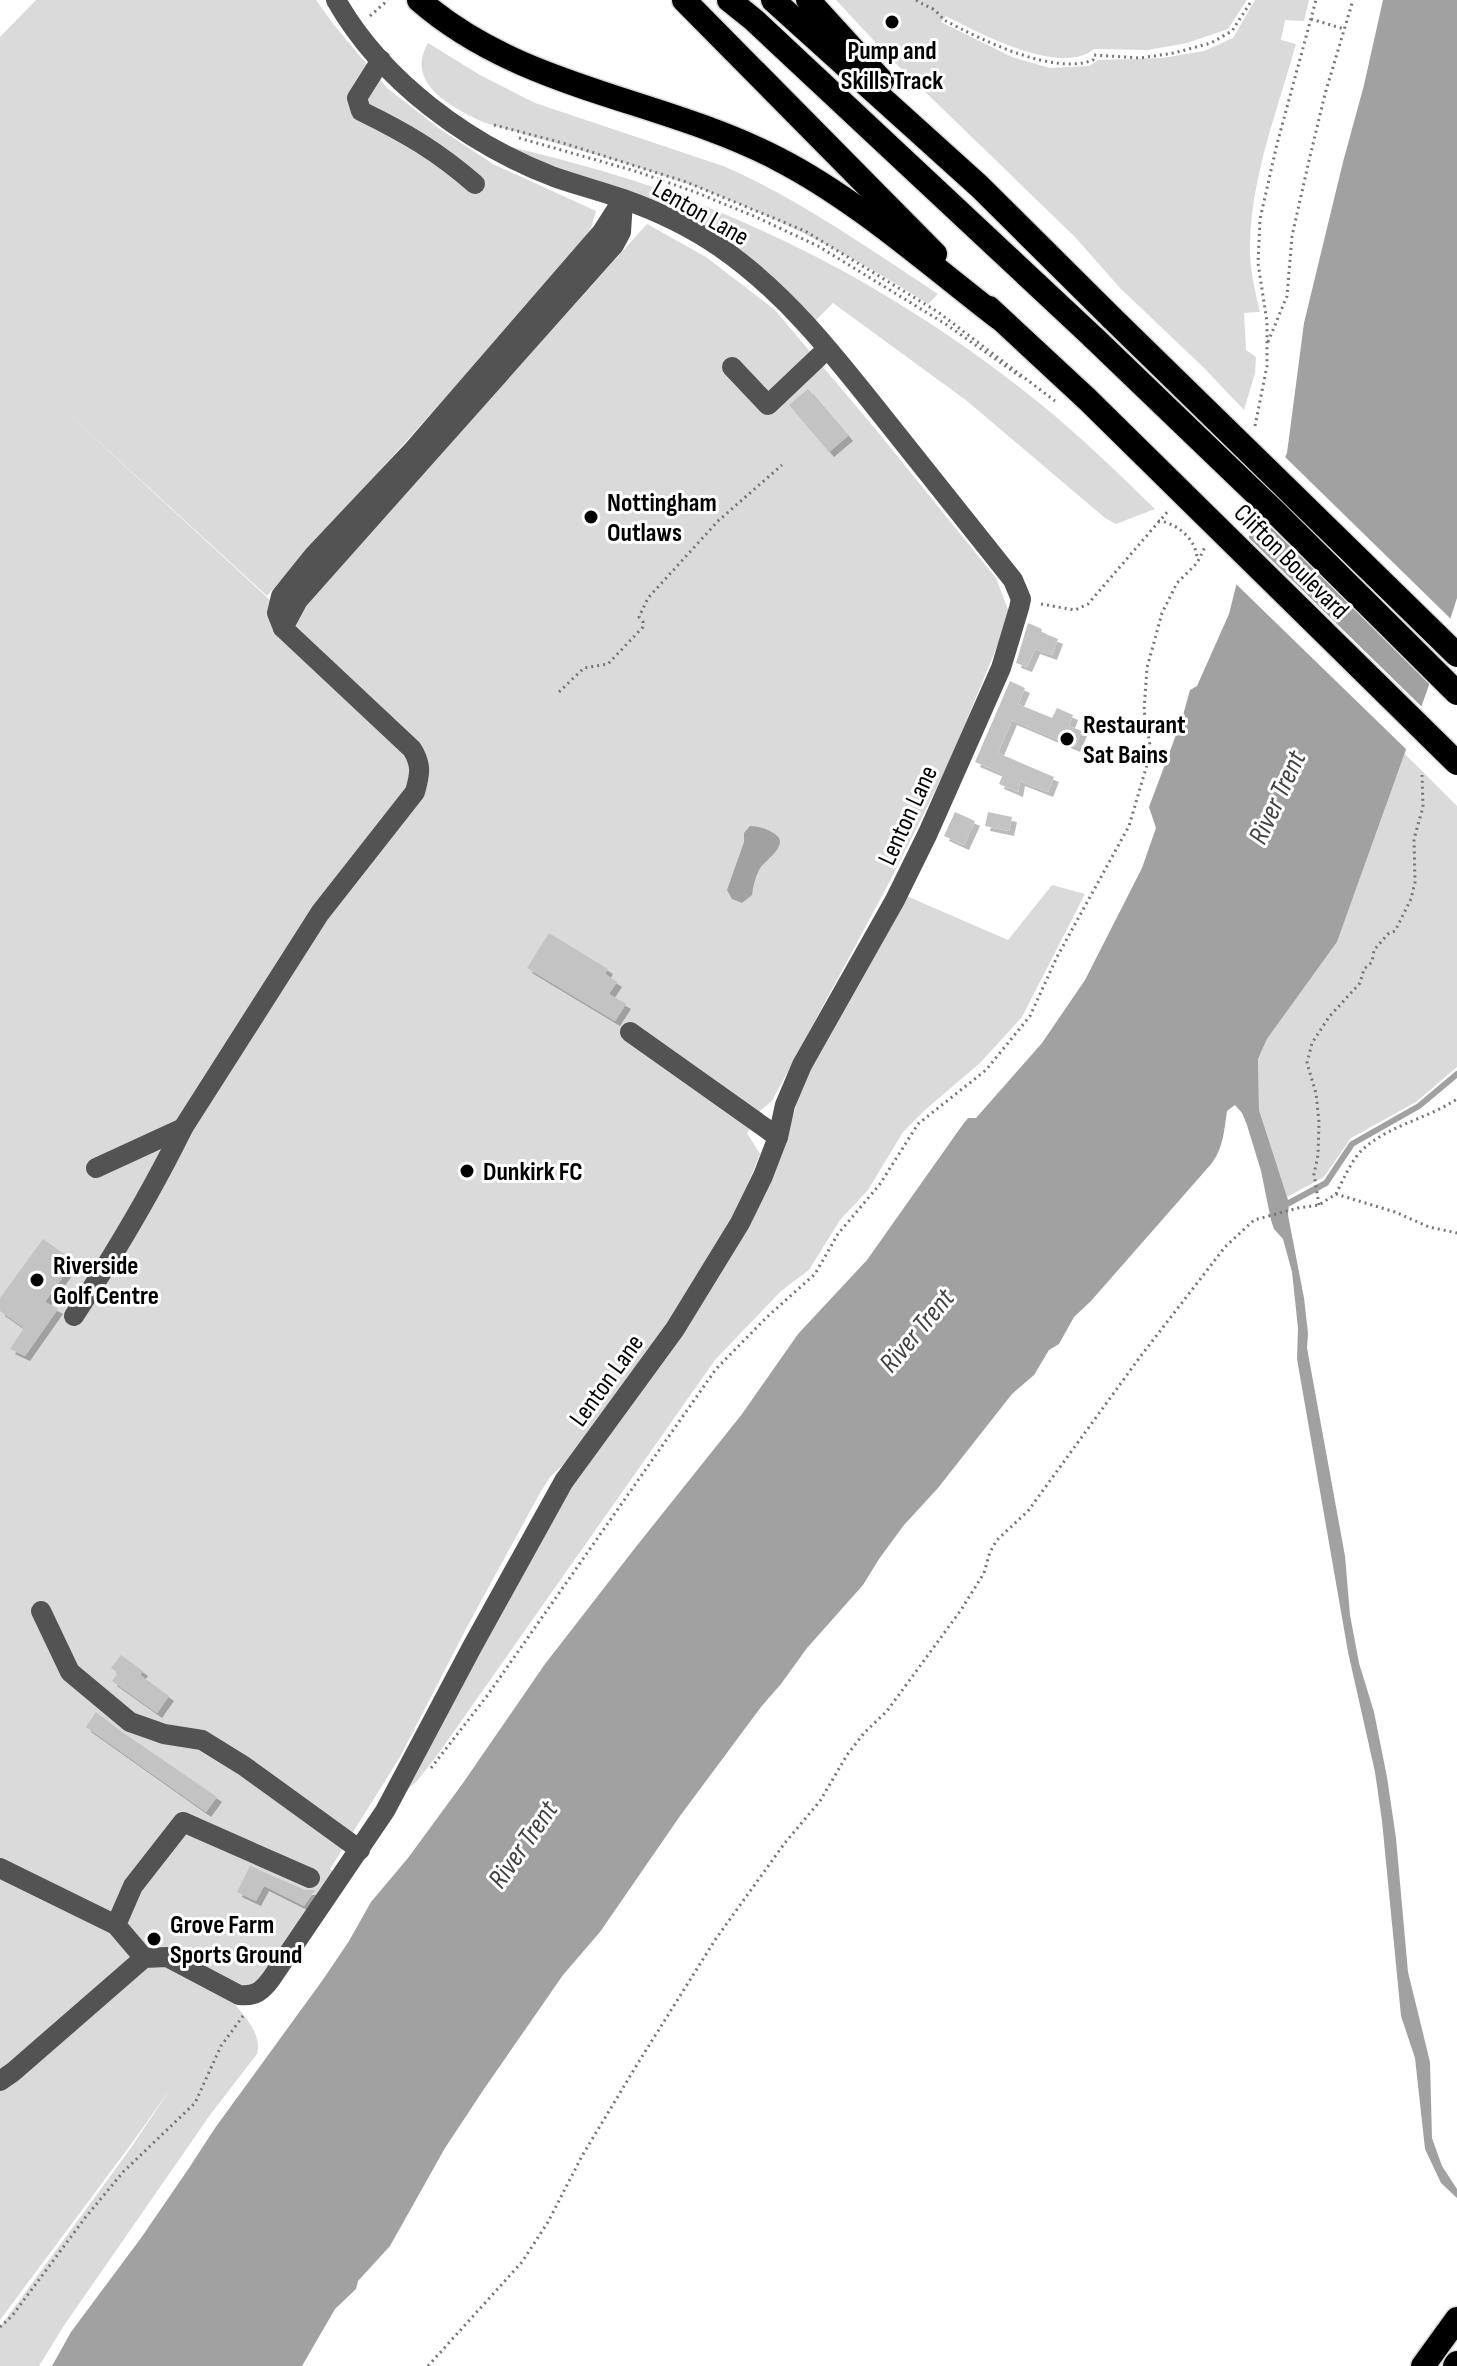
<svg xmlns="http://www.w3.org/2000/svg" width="1457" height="2366" font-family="'Sofia Sans Condensed',sans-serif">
	<defs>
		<filter id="shadow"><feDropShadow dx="5" dy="5" stdDeviation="0" flood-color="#0004"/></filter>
	</defs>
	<rect width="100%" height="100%" fill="#fff"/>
	<g fill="#dadada">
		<path d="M36,0H316L334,25L387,88L440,129L493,164L596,211L591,228L571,258L267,596L48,395L296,624L307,602L647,224L706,257L775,310L877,431L996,578L1010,615L948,765L890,881L772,1101L761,1110L747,1133L760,1154C717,1267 639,1364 568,1460L550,1477L540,1493L468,1625L400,1757L330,1869L347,1881L268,1997L250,2004L230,1998C242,2014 263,2033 257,2054L210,2115L63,2327L39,2366H0V2327L130,2149L171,2088L132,2143L0,2320V37Z"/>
		<path d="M836,0H1247L1228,29L1187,43L1148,50L1094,49C1061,77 979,33 946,16L941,22L1012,57L1050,68L1089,66L1098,60L1162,58L1204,51L1233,38L1255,0H1309L1304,21L1285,20L1281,40L1296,44C1278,109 1251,176 1250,244C1249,267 1255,290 1260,312L1244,313L1246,350L1256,357L1255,373L1244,410L1204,368L1120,288L1075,237L889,57Z"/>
		<path d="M428,43L480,75L535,103L723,166C800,199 869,249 938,294L928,304C850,254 765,210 676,180C613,158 547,142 483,122C452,108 404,83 428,43Z"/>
		<path d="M495,143C548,156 601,169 653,187C793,235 923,309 1038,402C1079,435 1117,472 1155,509L1116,524L1105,518L967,401L833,303L814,322L795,301L603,188Z"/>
		<polygon points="1404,753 1457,806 1457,1067 1416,1102 1351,1138 1324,1177 1287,1197 1259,1110 1258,1059 1267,1039 1337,942"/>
		<polygon points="1052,885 1085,894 1022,1017 980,1063 925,1110 903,1132 868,1190 840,1220 809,1270 781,1291 715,1360 436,1757 417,1781 400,1796 575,1480 788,1131 804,1081 902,894 1008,940"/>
	</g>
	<g fill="#a1a1a1">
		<path d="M1383,0H1457V598L1428,688L1337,942L1267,1039L1258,1059L1259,1110L1289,1203L1288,1215L1304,1298L1308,1333L1307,1348L1345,1556L1350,1615L1359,1663L1374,1712L1387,1777L1396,1838L1408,1972L1430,2062L1432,2138L1442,2166L1457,2189V2198L1441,2183L1425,2149L1415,2058L1401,2016L1382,1821L1375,1772L1348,1652L1297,1359L1298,1328L1292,1272L1283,1239L1274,1229L1271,1220L1261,1171L1247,1125L1242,1113L1235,1105L1227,1111C1224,1130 1224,1146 1212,1163L1091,1301L1074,1317L1059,1344L1049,1350L1034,1375L1012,1394L938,1488L904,1525L879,1559L863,1585L807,1648L781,1684L761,1707L680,1816L600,1932L563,1975L484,2089L445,2148L390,2246L358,2281L356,2289L335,2309L302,2366H52L71,2332L141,2238L189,2168L215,2128L322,1981L349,1941L371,1902L408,1858L463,1783L545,1664L635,1548L742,1414L798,1334L867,1260L961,1127L968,1118H976L1042,1043L1085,980L1142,868L1156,828L1149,807L1182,719L1190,690L1197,686L1229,614L1247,542L1255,520L1287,453L1304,323L1343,162L1364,85Z"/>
		<path d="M750,826C759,826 767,829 775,834C791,845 764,860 759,870C755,878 753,886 752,895L742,903L732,899L727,890L744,842V833Z"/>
	</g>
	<g fill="#fff">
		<polygon points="1282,454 1454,622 1433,685 1255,512"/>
		<polygon points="1246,535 1424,709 1409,752 1234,582"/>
	</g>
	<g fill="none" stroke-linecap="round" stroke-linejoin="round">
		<polyline stroke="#a1a1a1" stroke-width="6" points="1289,1203 1326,1183 1352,1144 1419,1106 1457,1074"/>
	</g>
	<g fill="#c3c3c3" filter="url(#shadow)">
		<polygon points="808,389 848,436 829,452 789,405"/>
		<polygon points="1028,623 1042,629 1041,632 1058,639 1052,655 1035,649 1027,667 1016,663"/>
		<polygon points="1010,681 1025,688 1018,704 1052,718 1057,708 1073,715 1069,726 1082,731 1075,747 1012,720 998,753 1054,777 1048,792 1020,781 1018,792 999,784 1003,774 975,762"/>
		<polygon points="955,812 975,821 964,845 944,836"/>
		<polygon points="988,812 1012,817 1009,831 985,826"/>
		<polygon points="549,933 608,969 605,974 617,982 609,994 626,1004 615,1021 527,968"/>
		<polygon points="43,1239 74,1261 45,1302 58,1309 25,1356 10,1349 24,1328 0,1311 0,1298"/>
		<polygon points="121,1655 143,1671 140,1675 169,1696 157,1713 112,1681 118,1673 111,1668"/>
		<polygon points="96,1712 122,1732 217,1797 206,1812 86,1727"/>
		<polygon points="250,1866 305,1890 315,1890 304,1906 264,1886 256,1901 237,1892"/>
	</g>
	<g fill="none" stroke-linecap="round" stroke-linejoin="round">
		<g stroke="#dbdbdb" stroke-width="27">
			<g id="highway">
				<path d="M419,0C522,90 661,98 778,159C856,199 930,265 999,318"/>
				<polyline points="684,0 935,254"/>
				<polyline points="729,0 754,20 1094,338"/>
				<polyline points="773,0 979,186 1113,319"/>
				<polyline points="808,0 882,81"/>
				<polyline points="989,308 1087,399"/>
				<polyline points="1423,2366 1457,2319"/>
				<polyline points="1455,2366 1457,2363"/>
			</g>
		</g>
		<g stroke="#757575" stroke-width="3" stroke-dasharray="2 4" stroke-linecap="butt">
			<path d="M916,0C922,4 927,6 933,9C938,12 941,18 946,21C982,40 1054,76 1093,60L1094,55L1140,58L1174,53L1211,43L1232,31L1252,0"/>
			<polyline points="370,16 388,0"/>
			<polyline points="1311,19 1344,29"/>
			<polyline points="494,125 563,143 686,182 805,231 938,312 1055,401"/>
			<polyline points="519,138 635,171 695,192 756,217 818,246 947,325 1021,377"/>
			<polyline points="1268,342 1287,296 1292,236 1308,165 1325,94 1353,0"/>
			<polyline points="1255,426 1267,366 1267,322 1258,263 1260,219 1277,144 1316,0"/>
			<path d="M1158,521C1176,522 1197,540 1197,559"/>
			<polyline points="1041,604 1075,610 1088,604 1168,511"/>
			<polyline points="559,692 584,668 608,664 643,627 643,622 639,617 648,598 718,521 782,465"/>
			<path d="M1336,1194C1343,1180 1351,1161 1362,1150C1389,1125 1427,1119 1457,1099"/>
			<polyline points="1319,1205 1314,1174 1318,1155 1319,1122 1316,1093 1307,1063 1312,1043 1329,1017 1360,983 1364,969 1372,962 1374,950 1388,934 1395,931 1411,899 1415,882 1414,839 1423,807 1422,775"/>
			<polyline points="431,1768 487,1696 716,1369 767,1317 815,1274 838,1234 880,1184 918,1124 986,1070 1030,1016 1057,957 1129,826 1151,751 1144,710 1147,668 1162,613 1177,583 1197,563 1205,547"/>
			<polyline points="0,2327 12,2316 85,2218 123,2172 195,2103 221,2046 243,2016"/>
			<polyline points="428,2366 522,2262 548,2222 582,2156 638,2063 715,1940 784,1844 820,1801 847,1755 864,1733 887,1711 961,1610 984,1573 990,1552 997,1540 1028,1511 1140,1357 1225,1247 1254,1220 1298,1208 1319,1205 1336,1194 1395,1212 1429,1227 1457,1233"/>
		</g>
		<g stroke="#535353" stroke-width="20">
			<path d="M381,60L357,98L361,111C406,133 437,151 475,184"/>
			<polyline points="732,367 768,405 827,349"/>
			<polyline points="283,628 298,600 614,245 621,232 623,201"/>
			<polyline points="630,1032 778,1137"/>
			<path d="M96,1168L183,1128L320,913L415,792C420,774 422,765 412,749L283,628L277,613L281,596L314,555L414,449L602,232L623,199"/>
			<path d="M74,1316C114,1255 151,1193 183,1128"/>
			<polyline points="41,1611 70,1672 130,1722 164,1734 202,1740 244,1766 360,1850"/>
			<polyline points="0,1868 116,1925"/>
			<polyline points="144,1958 116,1925 133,1886 183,1822 310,1878"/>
			<path d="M0,2081L13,2072L144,1958L167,1957L239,1995C255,1997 262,1991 271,1979L385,1811L472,1647L564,1481L675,1329L740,1223L763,1176L778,1137L785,1105L802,1065L895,900L928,833L1001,668L1019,608L1021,599L1013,580C970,526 927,472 884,418C835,356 786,293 721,248C691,227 657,211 623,199C600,191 577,185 554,177C468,144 382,81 336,0"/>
		</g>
		<use href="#highway" stroke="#000" stroke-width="24"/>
		<g stroke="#dbdbdb" stroke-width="27" stroke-linecap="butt">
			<g id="highway-bridge">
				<polyline points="1113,319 1457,655"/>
				<polyline points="1094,338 1274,511 1457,693"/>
				<polyline points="1087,399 1457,763"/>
			</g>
		</g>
		<use href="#highway-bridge" stroke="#000" stroke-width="24"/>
	</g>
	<g fill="#000" stroke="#fff" stroke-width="3">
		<circle cx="892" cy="22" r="8"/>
		<circle cx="591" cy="517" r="8"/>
		<circle cx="1067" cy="739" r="8"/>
		<circle cx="467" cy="1171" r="8"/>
		<circle cx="37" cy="1280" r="8"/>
		<circle cx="154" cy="1939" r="8"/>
	</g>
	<g text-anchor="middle" stroke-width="6" stroke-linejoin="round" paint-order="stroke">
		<g font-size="26" font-weight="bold" fill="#000" stroke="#fff" text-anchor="start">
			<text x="892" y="59" text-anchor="middle">Pump and<tspan x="892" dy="30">Skills Track</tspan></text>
			<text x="607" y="511">Nottingham<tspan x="607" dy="30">Outlaws</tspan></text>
			<text x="1083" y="733">Restaurant<tspan x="1083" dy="30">Sat Bains</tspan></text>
			<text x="483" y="1180">Dunkirk FC</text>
			<text x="53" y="1274">Riverside<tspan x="53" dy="30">Golf Centre</tspan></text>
			<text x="170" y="1933">Grove Farm<tspan x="170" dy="30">Sports Ground</tspan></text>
		</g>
		<g font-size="26" fill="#000" stroke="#fff">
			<text transform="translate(701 212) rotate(30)" y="9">Lenton Lane</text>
			<text transform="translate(1292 561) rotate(45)" y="9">Clifton Boulevard</text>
			<text transform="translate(907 815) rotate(-65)" y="9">Lenton Lane</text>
			<text transform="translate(606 1380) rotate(-54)" y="9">Lenton Lane</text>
		</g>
		<g font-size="28" font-style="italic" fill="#424242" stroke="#fff">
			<text transform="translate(1276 797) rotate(-65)" y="10">River Trent</text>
			<text transform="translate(916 1330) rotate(-50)" y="10">River Trent</text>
			<text transform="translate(522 1844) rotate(-55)" y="10">River Trent</text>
		</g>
	</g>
</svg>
